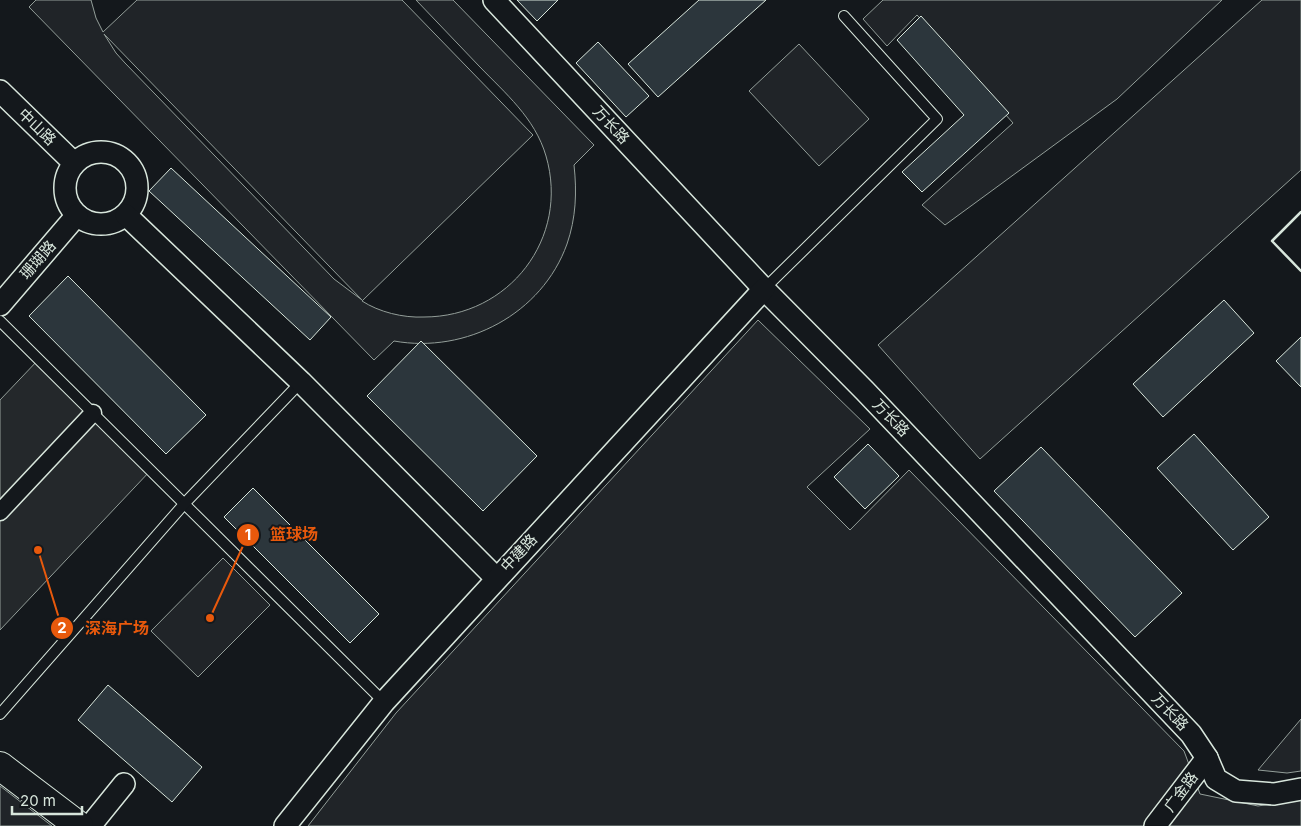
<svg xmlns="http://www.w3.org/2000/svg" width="1301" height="826" font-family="Inter,'Noto Sans SC',sans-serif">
	<rect width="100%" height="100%" fill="#14181c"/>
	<g fill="#202428" stroke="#939e99" fill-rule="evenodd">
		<path d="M36,0H91L96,18L103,32L137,0H402L533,135L362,301C379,312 403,318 424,317C509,317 570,238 546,156C535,118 505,93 479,66C458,44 437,22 416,0H453L594,145L574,165C577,192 576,218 567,244C542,314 466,354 394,341L374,360L29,7ZM104,34L362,300L334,279L125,63L116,53Z"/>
		<polygon points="883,0 1222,0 1117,99 945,225 922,205 1013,123 917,15 887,46 863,19"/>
		<polygon points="1262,0 1301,0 1301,170 980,459 878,345"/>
		<polygon points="799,44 869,119 819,166 749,91"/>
		<polygon points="758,320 870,429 807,487 850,530 909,470 1184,751 1200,794 1258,806 1301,799 1301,826 308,826 396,713"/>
		<polygon points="223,558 270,605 198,677 151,631"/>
		<polygon points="1301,719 1301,771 1287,773 1258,770"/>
		<polygon points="0,786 52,826 0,826"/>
	</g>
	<polygon fill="#24282b" stroke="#939e99" points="39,359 151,470 0,630 0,400"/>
	<g fill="#2c363c" stroke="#d8e6dc">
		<polygon points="517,0 558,0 537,21"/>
		<polygon points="699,0 766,0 658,97 628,64"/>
		<polygon points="921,16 1009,113 922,192 902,172 964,115 897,40"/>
		<polygon points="598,42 649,96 626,117 576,63"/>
		<polygon points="171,168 331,317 310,340 149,191"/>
		<polygon points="68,276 206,415 166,454 29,316"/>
		<polygon points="1224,300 1254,333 1163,417 1133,384"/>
		<polygon points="1301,337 1301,387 1276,361"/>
		<polygon points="421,341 537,456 483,511 367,396"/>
		<polygon points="1194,434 1269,517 1233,550 1157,468"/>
		<polygon points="868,444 899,476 865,509 834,477"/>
		<polygon points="1041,447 1182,593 1135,637 994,491"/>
		<polygon points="253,488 379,614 350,643 224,517"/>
		<polygon points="108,685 202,767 172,802 78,720"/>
	</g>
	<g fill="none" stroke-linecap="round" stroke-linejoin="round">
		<g stroke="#d8e6dc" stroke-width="12">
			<g id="service">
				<polyline points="764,289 937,119 844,16"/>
				<polyline points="0,321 384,702"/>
				<polyline points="0,714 185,503 301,382"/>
			</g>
		</g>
		<g stroke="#d8e6dc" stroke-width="19">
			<polyline id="pedestrian" points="0,512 93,413"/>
		</g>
		<g stroke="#d8e6dc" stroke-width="24">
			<g id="minor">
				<polyline points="494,0 764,289 865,391 1191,734 1207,758 1216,779 1236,791 1274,794 1301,789"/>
				<polyline points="0,91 74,163"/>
				<circle cx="101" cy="188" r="36"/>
				<polyline points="126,215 301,382 496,578"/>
				<polyline points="0,305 77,215"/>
				<polyline points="90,826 124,784"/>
				<polyline points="285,826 384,702 764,289"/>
				<polyline points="1155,826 1207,758"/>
			</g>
		</g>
		<g stroke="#d8e6dc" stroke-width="30">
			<polyline id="secondary" points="0,766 79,826"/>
		</g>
		<use href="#service" stroke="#14181c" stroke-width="10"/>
		<use href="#pedestrian" stroke="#14181c" stroke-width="16"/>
		<use href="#minor" stroke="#14181c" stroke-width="21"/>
		<use href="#secondary" stroke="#14181c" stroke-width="28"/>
		<polyline stroke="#d8e6dc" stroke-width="2.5" points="1301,212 1272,241 1301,271"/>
	</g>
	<g text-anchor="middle" stroke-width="4" stroke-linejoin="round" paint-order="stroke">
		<g font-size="15" fill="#d8e6dc" stroke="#14181c">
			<text transform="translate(611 125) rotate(47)" y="5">万长路</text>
			<text transform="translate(37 127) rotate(44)" y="5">中山路</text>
			<text transform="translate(38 260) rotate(-49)" y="5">珊瑚路</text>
			<text transform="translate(891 418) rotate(46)" y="5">万长路</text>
			<text transform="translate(519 553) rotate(-47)" y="5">中建路</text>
			<text transform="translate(1170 712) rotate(46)" y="5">万长路</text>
			<text transform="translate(1181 792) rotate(-53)" y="5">广金路</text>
		</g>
	</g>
	<path fill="none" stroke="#e8590c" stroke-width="2" d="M210 618L248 535M38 550L62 628"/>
	<g fill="#e8590c" stroke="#14181c" stroke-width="2">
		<circle cx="210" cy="618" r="5"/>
		<circle cx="38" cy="550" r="5"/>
		<circle cx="248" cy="535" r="12"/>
		<circle cx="62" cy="628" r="12"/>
	</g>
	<g font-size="15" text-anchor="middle" font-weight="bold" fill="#fff">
		<text x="248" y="540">1</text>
		<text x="62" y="633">2</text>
	</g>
	<g font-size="16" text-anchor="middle" font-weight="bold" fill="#e8590c" stroke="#14181c" stroke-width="4" stroke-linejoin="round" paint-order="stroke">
		<text x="294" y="540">篮球场</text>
		<text x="117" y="634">深海广场</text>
	</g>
	<path d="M12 806v8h70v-8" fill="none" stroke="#d8e6dc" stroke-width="2.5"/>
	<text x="20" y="806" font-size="15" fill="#d8e6dc" stroke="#14181c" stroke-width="4" paint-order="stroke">20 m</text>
</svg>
